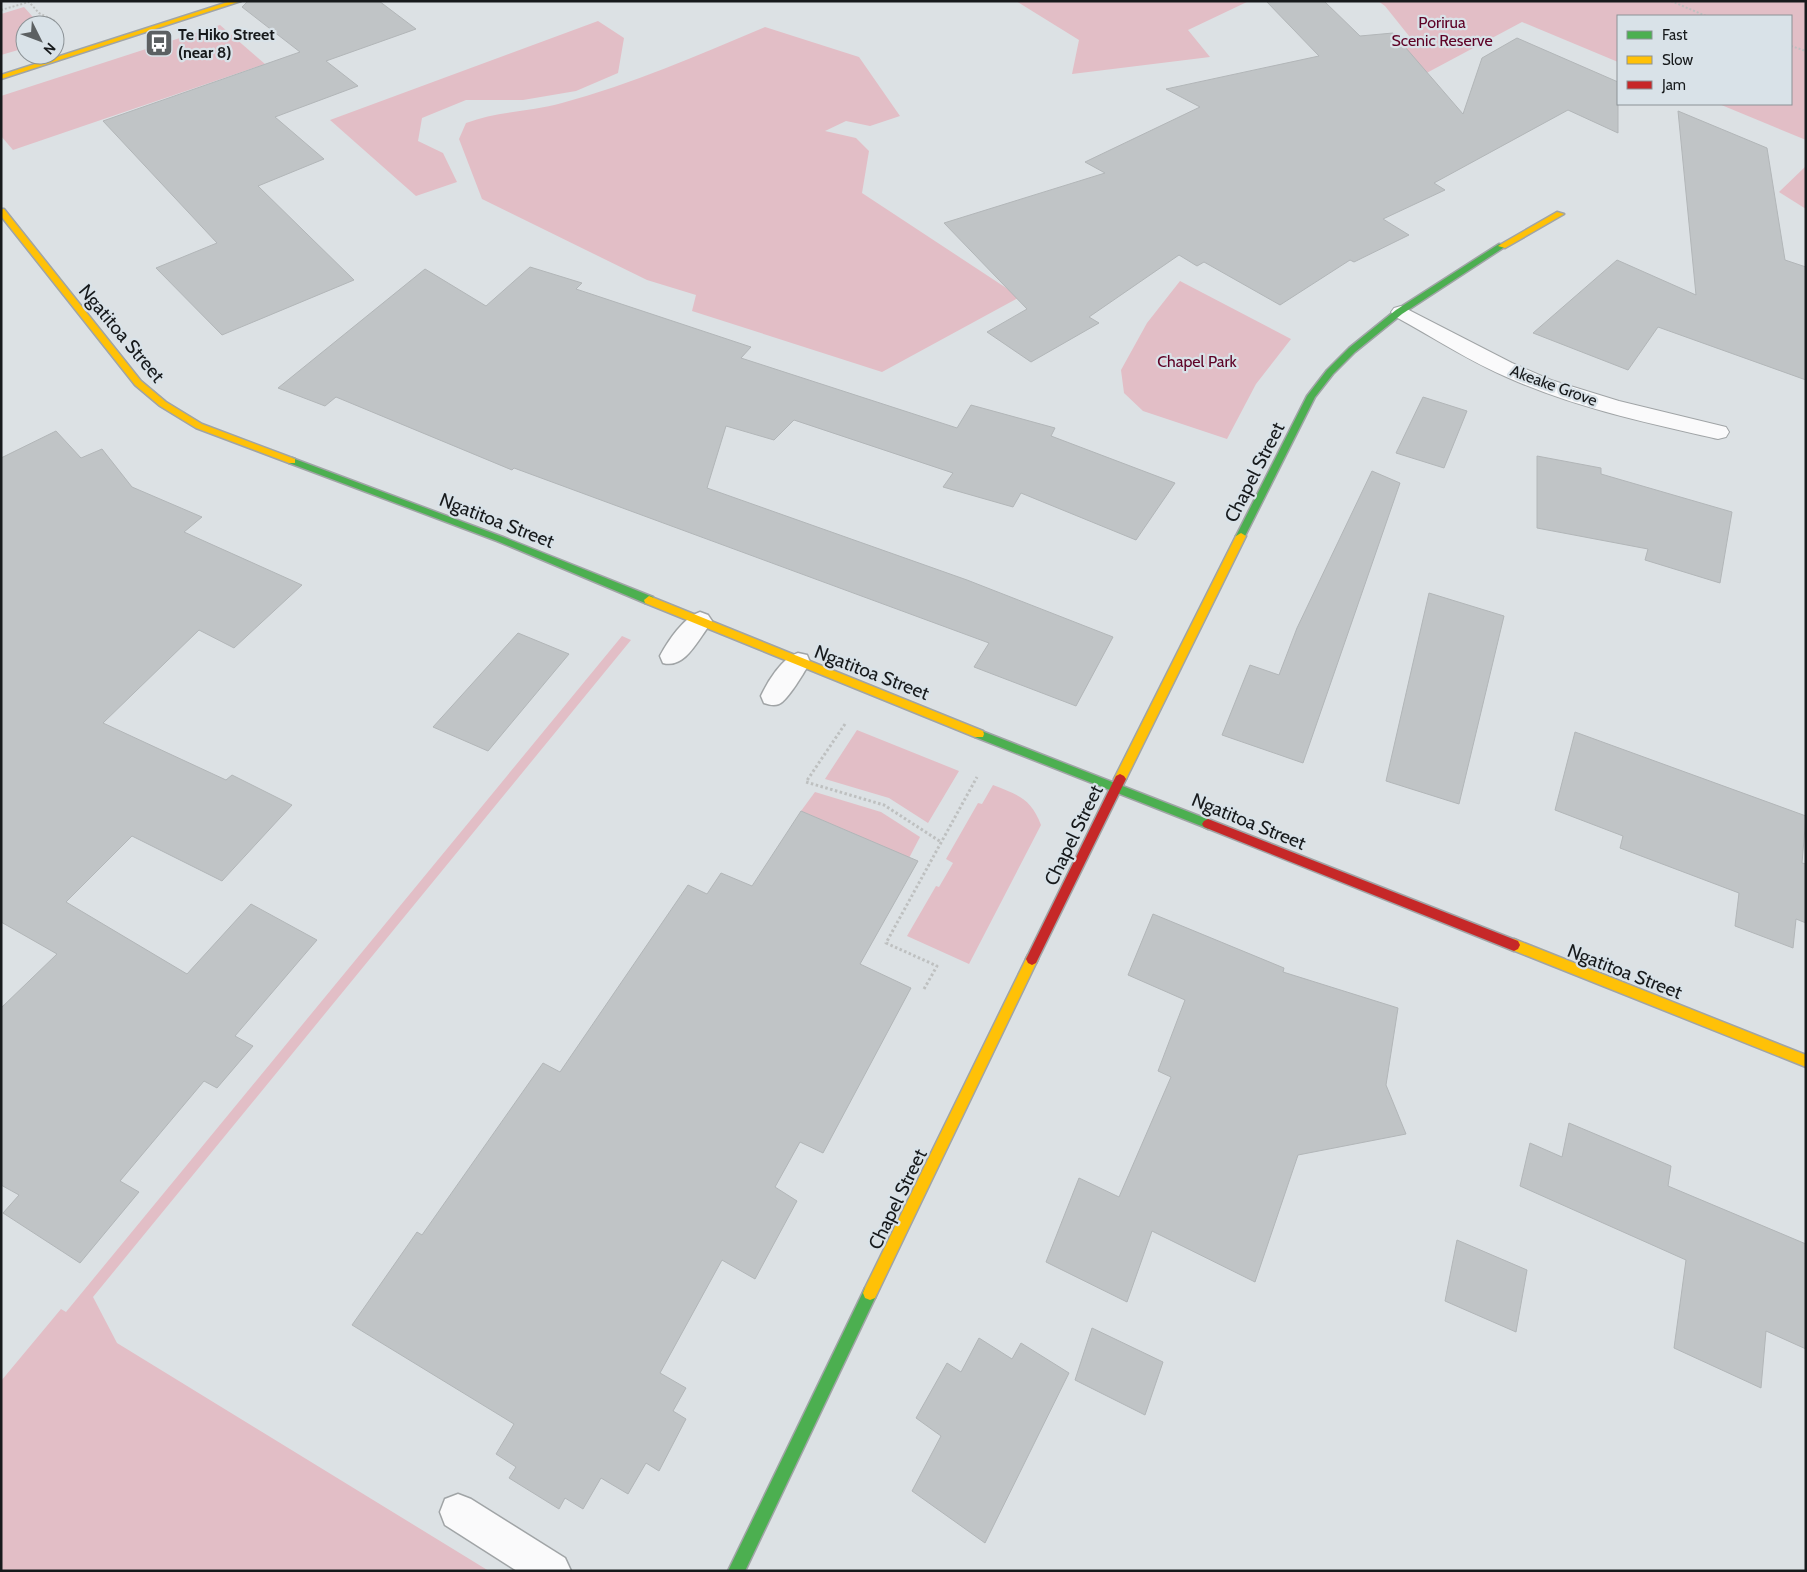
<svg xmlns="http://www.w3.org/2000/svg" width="1807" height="1572" font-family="Cabin,sans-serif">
	<rect width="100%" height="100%" fill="#dce1e4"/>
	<g fill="#e2bec6">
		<polygon points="1016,1 1249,1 1188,30 1210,57 1072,74 1079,40"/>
		<polygon points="1378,1 1806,1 1806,140 1719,104 1791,104 1791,16 1618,16 1618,62 1522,22 1376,100 1336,81 1413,41 1385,6"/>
		<polygon points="24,7 40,25 25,25 25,48 1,55 1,14"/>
		<polygon points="598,21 624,38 618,73 576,91 523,100 466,100 422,118 418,141 443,153 457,182 416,196 330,120"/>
		<polygon points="220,25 265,64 13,150 1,136 1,96"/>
		<path d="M765,27L859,57L900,116L870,126L846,121L825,131L856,138L869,151L862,193L1020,297L882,372L692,311L696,295L647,280L482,199L459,139L466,123C497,111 530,112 562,103C632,84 698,55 765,27Z"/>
		<polygon points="1806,166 1806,209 1779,192"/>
		<polygon points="1180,281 1291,339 1256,384 1227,439 1143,411 1124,393 1121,370 1147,323"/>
		<polygon points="622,636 631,640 93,1297 117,1343 489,1571 1,1571 1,1381 61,1309 66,1312"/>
		<polygon points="857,730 959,771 928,823 889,798 825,779"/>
		<path d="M993,785C1018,795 1031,798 1041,825L969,964L907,936L936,886L939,887L953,863L946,859L978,803L982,804Z"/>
		<polygon points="815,792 881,812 920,837 909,858 801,811"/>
	</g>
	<g fill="#c0c4c6" stroke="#b2b6b8">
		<polygon points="248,1 379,1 416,29 326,61 358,86 275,117 324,159 258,186 354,280 222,335 156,268 217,243 103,121 300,52 242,7"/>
		<polygon points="1266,1 1324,1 1360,36 1393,33 1463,114 1482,58 1517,38 1618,82 1618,133 1568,110 1434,183 1445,190 1383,219 1409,235 1354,262 1350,260 1280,305 1204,262 1197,266 1179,255 1089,317 1099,323 1031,362 987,332 1027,309 944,223 1105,173 1085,162 1200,107 1166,89 1319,56"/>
		<polygon points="1678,111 1767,148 1785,260 1806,267 1806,380 1658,327 1628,370 1533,333 1617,260 1696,295"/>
		<polygon points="530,267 582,283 576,289 751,347 741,358 957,428 971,405 1055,428 1051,436 1175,483 1136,540 1021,493 1013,507 943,487 953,473 794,420 774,440 726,426 707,488 967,580 1113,637 1076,706 974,667 989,643 514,468 512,470 336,397 325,406 278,388 425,269 486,306"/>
		<polygon points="1423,397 1467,411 1444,468 1396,453"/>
		<polygon points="56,431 81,458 102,449 132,487 202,517 184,532 302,585 234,648 199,630 103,723 226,780 232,775 292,805 222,881 132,836 66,902 187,974 251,904 317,940 235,1036 253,1046 217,1088 204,1081 120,1181 139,1192 80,1263 3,1213 19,1195 1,1185 1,1008 57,954 1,922 1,458"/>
		<polygon points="1537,456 1601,468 1601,474 1732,512 1720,583 1645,560 1648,549 1537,528"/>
		<polygon points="1372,471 1400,483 1303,763 1222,735 1250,665 1279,675 1297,628"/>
		<polygon points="1429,593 1504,616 1459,804 1386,781"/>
		<polygon points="518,633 569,654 488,751 433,727"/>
		<polygon points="1575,732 1806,816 1802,863 1806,864 1806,923 1796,919 1793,948 1735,926 1739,893 1620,848 1623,836 1555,810"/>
		<polygon points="801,811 918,861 860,964 911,988 823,1153 800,1142 775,1187 797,1201 755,1279 722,1260 660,1373 686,1388 673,1411 686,1419 659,1471 646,1463 628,1494 601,1478 583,1509 565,1498 559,1509 509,1478 516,1467 496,1454 514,1424 352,1325 417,1232 422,1235 543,1063 560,1072 688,885 707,894 721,873 752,886"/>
		<polygon points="1153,914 1284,968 1283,972 1398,1008 1386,1085 1406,1134 1298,1155 1255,1282 1152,1231 1127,1302 1046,1262 1079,1178 1119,1197 1171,1077 1158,1071 1185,1000 1128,975"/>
		<polygon points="1569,1123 1671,1166 1668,1186 1806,1244 1806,1349 1766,1331 1761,1388 1674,1348 1686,1260 1520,1186 1530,1143 1562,1157"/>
		<polygon points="1457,1240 1527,1270 1516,1332 1445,1301"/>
		<polygon points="1092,1328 1163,1362 1145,1415 1075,1380"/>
		<polygon points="979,1338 1012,1359 1021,1343 1069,1373 985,1543 912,1491 941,1436 916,1418 947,1363 961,1372"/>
	</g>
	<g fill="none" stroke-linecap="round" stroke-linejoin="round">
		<g stroke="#a0a4a6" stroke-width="3">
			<g id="lane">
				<path d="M700,612L708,615L712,621L708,627C697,642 684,669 663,663L660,656C668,641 684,617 700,612Z"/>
				<path d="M798,653L807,655L810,662C805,671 788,700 779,704C774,706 770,705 764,703L761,696C768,681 782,658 798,653Z"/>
				<polygon points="458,1494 471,1499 565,1558 571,1571 517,1571 445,1525 440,1512 445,1499"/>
			</g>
		</g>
		<g stroke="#a0a4a6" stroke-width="2">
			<path id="street" d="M1401,306L1512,363L1551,380L1619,401L1726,427L1729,432L1726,437L1718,439C1648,423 1577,408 1511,379C1470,362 1433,337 1394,316L1391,312L1394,308Z"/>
		</g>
		<g stroke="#a0a4a6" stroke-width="3">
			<g id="fast">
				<polygon points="1499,244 1506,246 1402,314 1355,352 1333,374 1315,397 1244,538 1238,538 1236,536 1307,396 1327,370 1349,348 1396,310"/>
				<polygon points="292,458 503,537 653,597 654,600 649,604 645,603 497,541 289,463 289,459"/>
				<polygon points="979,730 1212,821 1214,824 1212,827 1208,829 1204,827 975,737 974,734 975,731"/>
				<polygon points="870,1286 875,1288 877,1293 875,1298 745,1571 728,1571 865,1288"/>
			</g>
		</g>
		<g stroke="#a0a4a6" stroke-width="3">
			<g id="slow">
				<polygon points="231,1 241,1 1,79 1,75"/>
				<polygon points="1,209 4,209 141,381 166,402 202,424 295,459 295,463 289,463 196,428 160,406 135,385 1,216"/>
				<polygon points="1557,212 1564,214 1505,248 1498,246"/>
				<polygon points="1241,533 1246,536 1126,779 1124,782 1116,782 1114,779 1236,536"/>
				<polygon points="649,596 983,731 984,734 983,737 975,737 645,603 644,600"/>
				<polygon points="1514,939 1806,1055 1806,1067 1510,949 1508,945 1510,941"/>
				<polygon points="1032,953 1036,955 1038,959 875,1298 870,1300 865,1298 863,1293 865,1288 1028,955"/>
			</g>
		</g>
		<g stroke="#a0a4a6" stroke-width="3">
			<g id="jam">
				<polygon points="1120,774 1124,776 1126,779 1036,963 1032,965 1028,963 1026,959 1028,955 1116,776"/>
				<polygon points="1208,819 1518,941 1520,945 1518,949 1514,951 1204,827 1202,824 1204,821"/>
			</g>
		</g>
		<g stroke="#bec0c0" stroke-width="2" stroke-dasharray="2 2" stroke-linecap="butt">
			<polyline points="28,1 39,13 55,21"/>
			<polyline points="1671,1 1706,16"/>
			<polyline points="1,10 29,2"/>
			<polyline points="1791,46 1806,51"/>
		</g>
		<g stroke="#bec0c0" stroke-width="3" stroke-dasharray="2.5 2.5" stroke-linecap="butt">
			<polyline points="845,724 806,782 884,805 941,842"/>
			<polyline points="924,989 937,966 886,943 977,777"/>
		</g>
		<use href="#lane" fill="#fafafb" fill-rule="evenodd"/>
		<use href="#street" fill="#fafafb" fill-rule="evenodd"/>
		<use href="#fast" fill="#4caf50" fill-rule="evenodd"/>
		<use href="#slow" fill="#ffc107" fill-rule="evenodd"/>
		<use href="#jam" fill="#c62828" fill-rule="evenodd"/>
	</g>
	<defs>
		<g id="bus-square" transform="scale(1.4375)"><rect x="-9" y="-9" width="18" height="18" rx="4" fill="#5c6062" stroke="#d9e2e8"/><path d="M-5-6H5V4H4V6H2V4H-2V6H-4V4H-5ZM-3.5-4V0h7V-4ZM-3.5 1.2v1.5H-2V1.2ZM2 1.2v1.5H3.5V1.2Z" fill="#fff"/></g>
	</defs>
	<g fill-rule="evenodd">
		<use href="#bus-square" x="159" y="43"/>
	</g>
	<g text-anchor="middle" stroke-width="4.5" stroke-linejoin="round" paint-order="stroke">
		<g font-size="16" fill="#5e0226" stroke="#d9e2e8">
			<text x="1442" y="28">Porirua<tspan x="1442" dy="18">Scenic Reserve</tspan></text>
			<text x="1197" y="367">Chapel Park</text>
		</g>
		<g font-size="16" font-weight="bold" fill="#171a1c" stroke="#d9e2e8" text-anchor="start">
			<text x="178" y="40">Te Hiko Street<tspan x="178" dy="18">(near 8)</tspan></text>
		</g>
		<g font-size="16" fill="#171a1c" stroke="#d9e2e8">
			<text transform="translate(1554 385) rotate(20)" y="6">Akeake Grove</text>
		</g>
		<g font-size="19" fill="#171a1c" stroke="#d9e2e8">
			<text transform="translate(122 333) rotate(50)" y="7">Ngatitoa Street</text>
			<text transform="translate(1254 472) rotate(-63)" y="7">Chapel Street</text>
			<text transform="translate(497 520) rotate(21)" y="7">Ngatitoa Street</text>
			<text transform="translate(872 672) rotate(21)" y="7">Ngatitoa Street</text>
			<text transform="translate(1249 821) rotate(22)" y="7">Ngatitoa Street</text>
			<text transform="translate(1073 835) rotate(-64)" y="7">Chapel Street</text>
			<text transform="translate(1625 971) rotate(21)" y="7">Ngatitoa Street</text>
			<text transform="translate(897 1199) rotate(-64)" y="7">Chapel Street</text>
		</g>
	</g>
	<rect width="1807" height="1572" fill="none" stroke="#171a1c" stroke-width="5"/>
	<rect x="1617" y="15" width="175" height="90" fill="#d9e2e8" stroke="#8b9296"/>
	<rect x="1627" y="31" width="25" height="8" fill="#4caf50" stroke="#8b9296"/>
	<text x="1662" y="40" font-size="15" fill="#171a1c">Fast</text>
	<rect x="1627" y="56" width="25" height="8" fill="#ffc107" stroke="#8b9296"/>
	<text x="1662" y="65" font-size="15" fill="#171a1c">Slow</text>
	<rect x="1627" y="81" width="25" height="8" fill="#c62828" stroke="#8b9296"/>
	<text x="1662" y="90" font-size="15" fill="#171a1c">Jam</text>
	<g transform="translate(40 40) rotate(132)"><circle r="24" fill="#d9e2e8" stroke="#8b9296"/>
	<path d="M0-4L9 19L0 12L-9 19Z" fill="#5c6062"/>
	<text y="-8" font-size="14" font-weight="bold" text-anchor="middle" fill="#171a1c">N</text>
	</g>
</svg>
